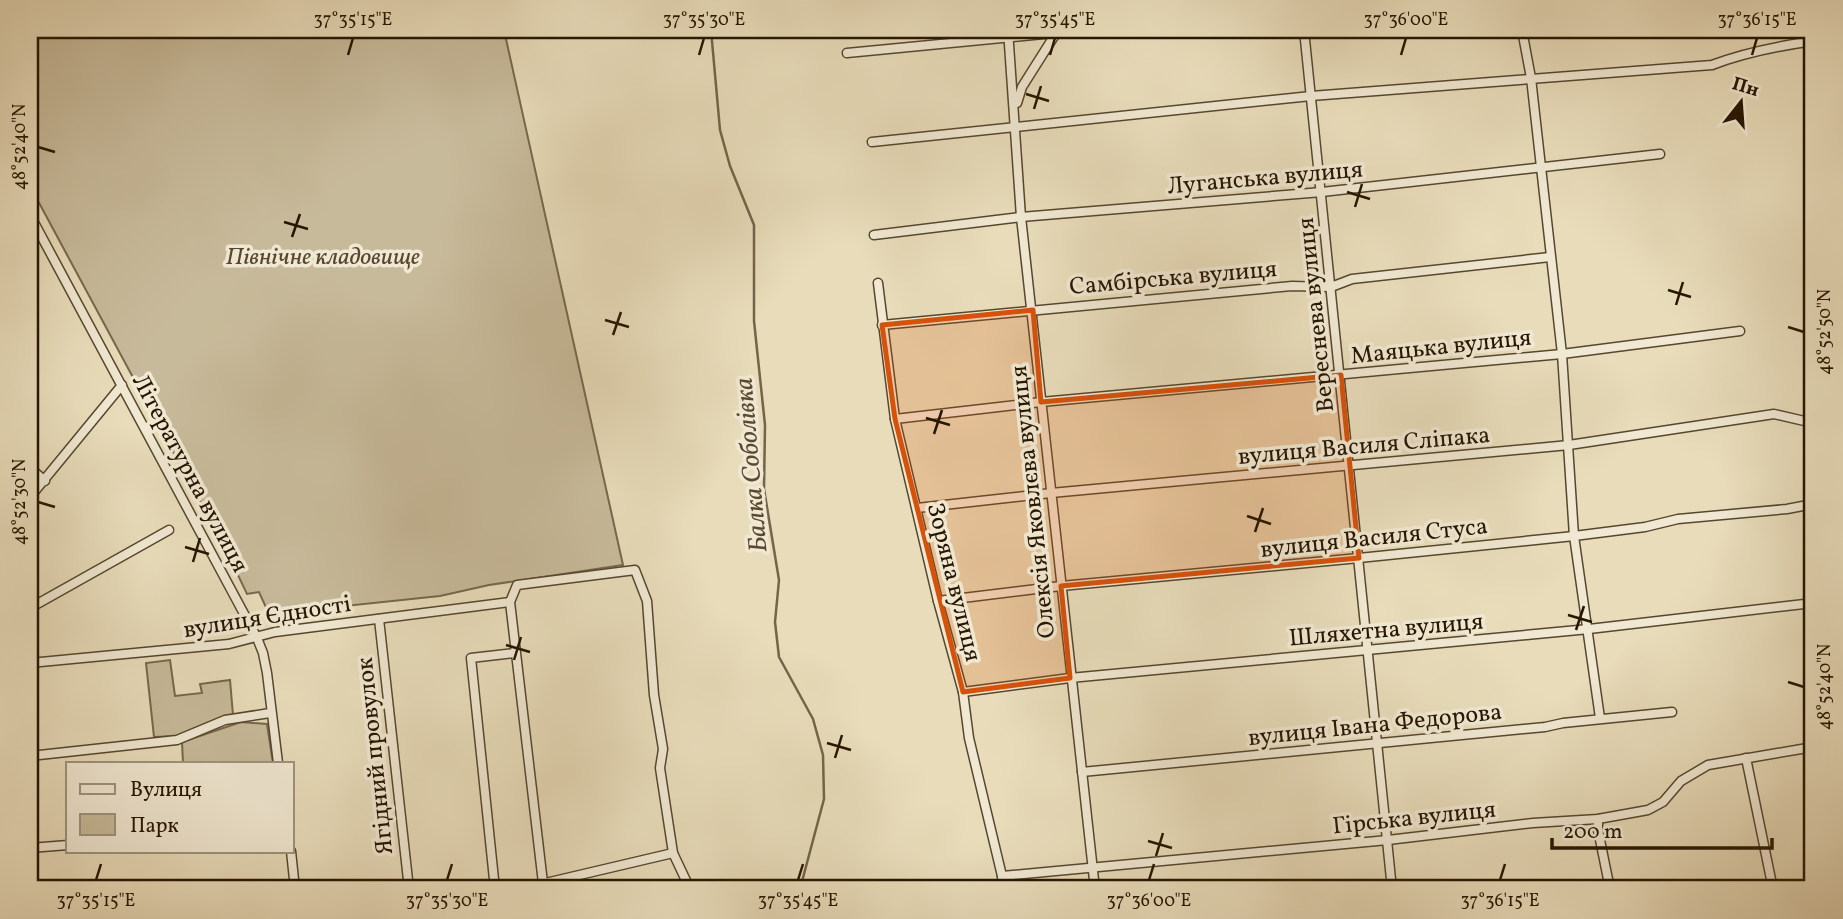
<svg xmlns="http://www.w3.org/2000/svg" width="1843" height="919" font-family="Vollkorn,serif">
	<rect width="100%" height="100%" fill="#e8dcba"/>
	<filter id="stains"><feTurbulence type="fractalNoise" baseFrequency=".00286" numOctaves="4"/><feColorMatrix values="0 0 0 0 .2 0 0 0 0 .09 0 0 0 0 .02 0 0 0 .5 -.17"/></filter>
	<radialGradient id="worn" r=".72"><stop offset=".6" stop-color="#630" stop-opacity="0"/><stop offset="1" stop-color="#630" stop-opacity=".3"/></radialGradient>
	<g fill="#c7ba9a" stroke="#76684d" stroke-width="2">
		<polygon points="30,30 504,30 623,565 489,585 440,596 269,614 259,592 247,594 204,504 200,502 30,186"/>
		<polygon points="170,660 175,696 202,693 200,684 230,680 233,715 178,736 154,737 146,663"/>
		<polygon points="241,722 267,724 273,763 183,763 182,742"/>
	</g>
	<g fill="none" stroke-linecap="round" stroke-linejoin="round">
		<polyline stroke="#73644a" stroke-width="2.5" points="711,30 720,130 730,166 754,225 754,321 765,425 764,489 779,580 775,622 779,657 813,719 823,755 824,799 800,889"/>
		<g stroke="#56472e" stroke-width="11">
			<g id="minor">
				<polyline points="1008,30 1021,217 1095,889"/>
				<polyline points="1304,30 1392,889"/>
				<polyline points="1522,30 1531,78 1562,354 1574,536 1600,718"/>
				<polyline points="847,53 1085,30"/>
				<polyline points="1017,103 1022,87 1058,30"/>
				<path d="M872,142L1311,96L1712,65C1746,52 1778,46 1813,41"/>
				<polyline points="30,215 257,638 263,653 267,673 278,763"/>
				<polyline points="874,235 1021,217 1322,192 1660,154"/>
				<polyline points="878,283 895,419 938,601 963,692 969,738 1002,876 1003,889"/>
				<polyline points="882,325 1292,286 1331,287 1352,279 1550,257"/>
				<polyline points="895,419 1041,402 1562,354 1740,331"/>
				<polyline points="30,468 45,481"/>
				<polyline points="30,497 122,385"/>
				<polyline points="917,508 1051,493 1569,445 1774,414 1813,423"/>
				<polyline points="938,601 1061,586 1359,558 1574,536 1645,527 1678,519 1787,509 1813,504"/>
				<polyline points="30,608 169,530"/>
				<polyline points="379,619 409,889"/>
				<polyline points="30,663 229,644 275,632 510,602"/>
				<polyline points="963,692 1070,678 1589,629 1813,603"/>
				<polyline points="30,756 177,740 225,720 270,713"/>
				<polyline points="1746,758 1773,889"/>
				<polyline points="1082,772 1545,727 1563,723 1672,712"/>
				<polyline points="1598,819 1598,830 1610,889"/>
				<polyline points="30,848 68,845"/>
				<polyline points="291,851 295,889"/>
				<polyline points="1002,876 1388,840 1533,823 1598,819 1648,810 1663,802 1681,781 1708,765 1813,747"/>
				<polyline points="543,883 510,602 517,585 635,570 647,601 654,695 663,749 660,768 673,853 690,889"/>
				<polyline points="495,889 471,658 515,653"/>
				<polyline points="520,889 673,853"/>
			</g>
		</g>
		<use href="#minor" stroke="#f0e8d2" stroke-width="8"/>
	</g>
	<path fill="#d5520b" fill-opacity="0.2" stroke="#d5520b" stroke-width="5" stroke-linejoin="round" d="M1033,310L1041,402L1341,375L1359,558L1061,586L1070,678L963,692L895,419L882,325Z"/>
	<path fill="none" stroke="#261500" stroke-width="2.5" d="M348,55L353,38M699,55L704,38M1050,55L1055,38M1401,55L1406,38M1752,55L1757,38M1026,94L1049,101M1034,109L1041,86M38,147L55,152M1347,192L1370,199M1355,207L1362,184M284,222L308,229M292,237L300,214M1668,290L1691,297M1676,305L1683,282M605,320L629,327M1788,327L1804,332M613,335L621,312M926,418L950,425M934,434L942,410M38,502L55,507M1247,516L1271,524M1255,532L1263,508M185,547L209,554M193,562L200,538M1568,615L1592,622M1576,630L1584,606M506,645L530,652M514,660L521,637M1788,682L1804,687M827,743L851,750M835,758L842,735M1148,841L1172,848M1156,856L1163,833M96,880L101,864M447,880L452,864M798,880L803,864M1149,880L1154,864M1500,880L1505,864"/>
	<g text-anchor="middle" stroke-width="7" stroke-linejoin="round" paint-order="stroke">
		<g font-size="24" fill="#261500" stroke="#f0e8d2">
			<text transform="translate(1265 177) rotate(-5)" y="8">Луганська вулиця</text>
			<text transform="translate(1173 277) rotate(-5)" y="8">Самбірська вулиця</text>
			<text transform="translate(1315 315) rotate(-96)" y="8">Вереснева вулиця</text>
			<text transform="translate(1441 346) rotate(-6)" y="8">Маяцька вулиця</text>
			<text transform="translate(1364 445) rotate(-5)" y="8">вулиця Василя Сліпака</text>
			<text transform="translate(191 473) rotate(62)" y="8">Літературна вулиця</text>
			<text transform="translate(1032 502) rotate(-96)" y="8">Олексія Яковлєва вулиця</text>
			<text transform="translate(1374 537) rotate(-6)" y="8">вулиця Василя Стуса</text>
			<text transform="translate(955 582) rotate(76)" y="8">Зоряна вулиця</text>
			<text transform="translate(267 616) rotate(-9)" y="8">вулиця Єдності</text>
			<text transform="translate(1386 629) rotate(-5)" y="8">Шляхетна вулиця</text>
			<text transform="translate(1375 724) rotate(-6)" y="8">вулиця Івана Федорова</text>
			<text transform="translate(374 756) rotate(-96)" y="8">Ягідний провулок</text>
			<text transform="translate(1414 817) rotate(-6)" y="8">Гірська вулиця</text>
		</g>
		<g font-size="24" font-style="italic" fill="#56472e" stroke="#f0e8d2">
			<text x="323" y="264">Північне кладовище</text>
		</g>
		<g font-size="26" font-style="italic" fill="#594931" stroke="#f0e8d2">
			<text transform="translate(750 465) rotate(-95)" y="9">Балка Соболівка</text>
		</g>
	</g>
	<rect width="1843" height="919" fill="none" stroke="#e8dcba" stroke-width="77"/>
	<rect x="66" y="762" width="228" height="91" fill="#f0e8d2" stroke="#9f947e" stroke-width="2"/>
	<rect x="80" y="784" width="35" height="10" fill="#f0e8d2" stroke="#9f947e" stroke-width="2"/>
	<text x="130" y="796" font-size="21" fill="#261500">Вулиця</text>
	<rect x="80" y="814" width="35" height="21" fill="#c7ba9a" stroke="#9f947e" stroke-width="2"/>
	<text x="130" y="832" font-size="21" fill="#261500">Парк</text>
	<g transform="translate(1741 102) rotate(17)" stroke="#f0e8d2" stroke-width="5" paint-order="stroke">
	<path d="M0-5L12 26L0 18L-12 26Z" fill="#261500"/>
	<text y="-10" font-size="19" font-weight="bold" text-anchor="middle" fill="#261500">Пн</text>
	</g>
	<path d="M1552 838v10h220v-10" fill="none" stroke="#261500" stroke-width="3.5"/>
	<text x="1563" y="838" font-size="21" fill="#261500" stroke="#f0e8d2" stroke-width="5" paint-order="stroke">200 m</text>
	<rect x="38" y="38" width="1766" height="842" fill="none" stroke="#261500" stroke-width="2.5"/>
	<g font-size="18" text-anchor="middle" fill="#261500">
		<text x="353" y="25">37°35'15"E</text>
		<text x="704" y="25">37°35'30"E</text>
		<text x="1055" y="25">37°35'45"E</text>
		<text x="1406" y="25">37°36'00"E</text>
		<text x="1757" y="25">37°36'15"E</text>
		<text transform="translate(19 147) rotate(-90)" y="6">48°52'40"N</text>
		<text transform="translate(1824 332) rotate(-90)" y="6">48°52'50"N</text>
		<text transform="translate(19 502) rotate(-90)" y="6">48°52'30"N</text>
		<text transform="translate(1824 687) rotate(-90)" y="6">48°52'40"N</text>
		<text x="96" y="906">37°35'15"E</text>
		<text x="447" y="906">37°35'30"E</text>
		<text x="798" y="906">37°35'45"E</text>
		<text x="1149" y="906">37°36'00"E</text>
		<text x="1500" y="906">37°36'15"E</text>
	</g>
	<rect width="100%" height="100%" filter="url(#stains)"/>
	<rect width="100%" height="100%" fill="url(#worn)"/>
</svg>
